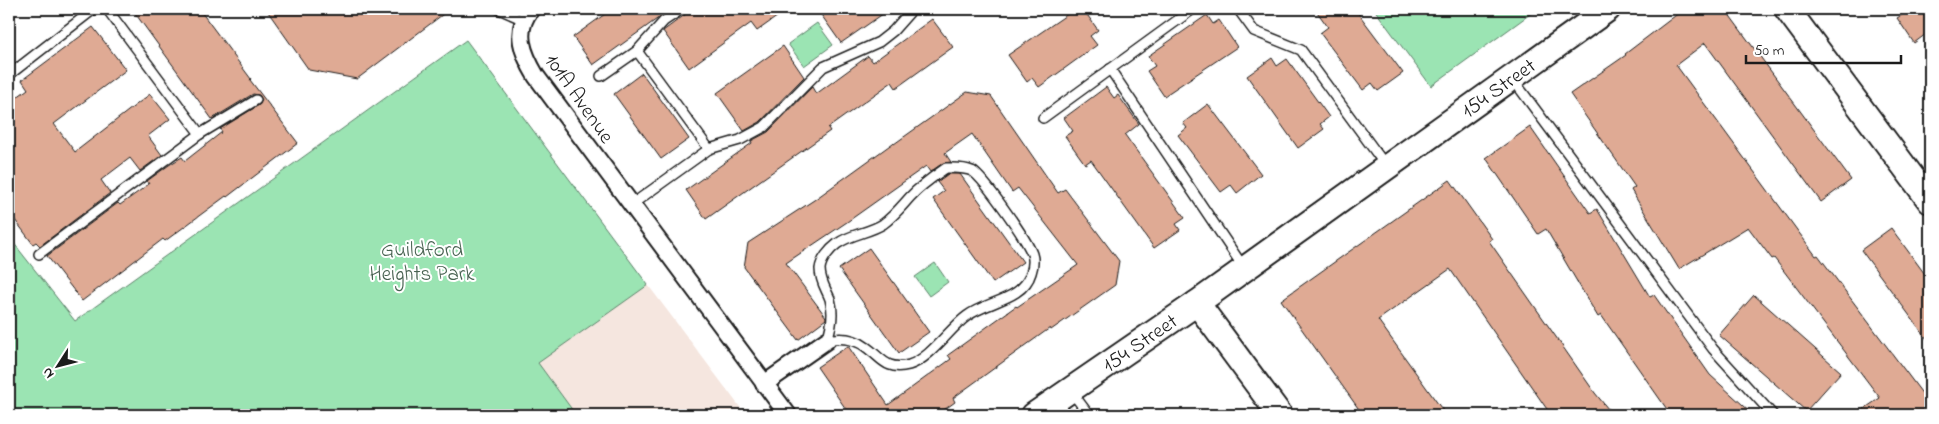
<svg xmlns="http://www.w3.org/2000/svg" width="1939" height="424" font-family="'Indie Flower',sans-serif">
	<rect width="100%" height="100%" fill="#fff"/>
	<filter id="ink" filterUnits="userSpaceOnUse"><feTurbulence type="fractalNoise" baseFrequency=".02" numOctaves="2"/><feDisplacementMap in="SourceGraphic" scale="10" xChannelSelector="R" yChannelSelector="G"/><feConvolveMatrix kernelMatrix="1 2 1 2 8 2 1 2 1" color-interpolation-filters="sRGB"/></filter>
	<g filter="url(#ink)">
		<polygon fill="#f5e6df" points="648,285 746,415 576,415 538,363"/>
		<g fill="#9be4b3" stroke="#5c8068">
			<polygon points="1374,9 1537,9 1431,86"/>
			<polygon points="817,23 833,45 804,66 788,44"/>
			<polygon points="466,40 648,285 538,363 576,415 9,415 9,237 75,321"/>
			<polygon points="935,263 948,282 929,296 915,277"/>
		</g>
		<g fill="#dfaa94" stroke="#1c1c1c">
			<polygon points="132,9 199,9 251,79 250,80 298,143 227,197 226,196 165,241 163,239 82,301 47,256 118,203 120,205 149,184 147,181 169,165 182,157 185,161 222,132 220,129 259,105 262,100 259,95 253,94 212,119"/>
			<polygon points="266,9 450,9 357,79 309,70"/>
			<polygon points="612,9 671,9 593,65 573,37"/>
			<polygon points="688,9 788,9 757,31 751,23 689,68 663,31 686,14"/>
			<polygon points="817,9 890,9 841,43"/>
			<polygon points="1075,9 1083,9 1098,30 1090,36 1097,45 1039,87 1032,78 1027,82 1008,55"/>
			<polygon points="1315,9 1355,9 1403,73 1378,91 1372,83 1363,90 1320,33 1328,27"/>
			<polygon points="1684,9 1725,9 1851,180 1821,202 1705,43 1676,65 1816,256 1818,255 1930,404 1930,415 1855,415 1880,398 1774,258 1772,259 1748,227 1679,269 1631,190 1635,187 1570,94 1626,55 1625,54"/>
			<polygon points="1911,9 1930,9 1930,31 1914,43 1897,18"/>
			<polygon points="1207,15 1213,24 1219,20 1237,47 1164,96 1147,71 1155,66 1148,56"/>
			<polygon points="932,19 953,47 896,88 892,82 828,128 830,131 706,219 686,190 752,143 751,141 768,132 812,87 816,94 868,56 873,62"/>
			<polygon points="93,27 126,70 54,124 75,152 150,94 170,119 148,136 162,155 140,171 130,158 101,180 110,193 40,246 36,242 33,244 9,212 9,103 28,89 22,80"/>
			<polygon points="783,46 804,77 760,122 744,131 717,93"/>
			<polygon points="1272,58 1277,66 1287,59 1329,117 1320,124 1324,129 1298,148 1247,76"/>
			<polygon points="642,73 689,139 661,159 614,94"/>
			<polygon points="1106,87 1114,98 1118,95 1139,124 1125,135 1185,218 1176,224 1180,230 1154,248 1091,160 1085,164 1065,136 1073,131 1064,118"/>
			<polygon points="967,92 991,96 1058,193 1065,189 1119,261 1115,285 1051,330 1050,328 953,398 955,402 937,415 850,415 817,367 848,346 888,405 951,359 948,355 1016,306 1017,307 1078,265 1018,188 1012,192 972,134 945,153 951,162 943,163 930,172 926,166 847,222 786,263 826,317 826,319 798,340 744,267 748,243 814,200 893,143 894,144"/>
			<polygon points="1208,104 1261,174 1237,193 1231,185 1221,192 1178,135 1187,128 1183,123"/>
			<polygon points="1530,127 1590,213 1597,209 1650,297 1654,295 1710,375 1754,415 1671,415 1601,315 1598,317 1546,229 1538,234 1486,158"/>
			<polygon points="948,174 960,174 1023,262 993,283 933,199 944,191 937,182"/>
			<polygon points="1450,180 1492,239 1489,241 1595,393 1613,415 1551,415 1450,269 1378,320 1446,415 1363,415 1281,300"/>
			<polygon points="1891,228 1930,281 1930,343 1861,250"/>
			<polygon points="869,248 929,332 899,353 839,269"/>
			<polygon points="1754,295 1841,372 1806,411 1719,335"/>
		</g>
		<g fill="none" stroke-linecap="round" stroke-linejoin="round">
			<g stroke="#1c1c1c" stroke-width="12">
				<g id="lane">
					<polyline points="499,9 524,20"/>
					<polyline points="1238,9 1254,31 1301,50 1386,166"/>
					<polyline points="637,51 709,149"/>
					<polyline points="1110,69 1244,268"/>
					<polyline points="9,75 94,9"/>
					<polyline points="601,76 637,51 664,21 682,9"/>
					<polyline points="1512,78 1713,349 1773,415"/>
					<polyline points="1043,118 1193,9"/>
					<polyline points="200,134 256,100"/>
					<path d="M946,168C955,168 963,167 972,171C984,178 1027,240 1032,254C1034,260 1033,267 1031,273C1023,300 987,301 967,316C949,329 930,359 909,365C886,371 882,358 866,347C854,338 841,337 827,340C832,326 834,313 830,299C826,289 820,281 820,269C821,260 829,250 837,244C850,234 869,233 883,224C894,216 901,207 910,197C921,185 933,177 946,168Z"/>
					<polyline points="631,205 709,149 740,140 764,127 823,67 879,42 893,31 909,13"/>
					<polyline points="39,254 200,134 107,9"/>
					<polyline points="1071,391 1089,415"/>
				</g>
			</g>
			<g stroke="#1c1c1c" stroke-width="20">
				<g id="street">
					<path d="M531,9C513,31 523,54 536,76L788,415"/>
					<polyline points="764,384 827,340"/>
				</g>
			</g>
			<g stroke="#1c1c1c" stroke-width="28">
				<g id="secondary">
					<polyline points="1787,9 1930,201"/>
					<polyline points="1197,303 1280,415"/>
					<path id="s1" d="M1034,415L1197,303L1608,9"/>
				</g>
			</g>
			<use href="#lane" stroke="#fff" stroke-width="9"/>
			<use href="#street" stroke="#fff" stroke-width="16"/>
			<use href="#secondary" stroke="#fff" stroke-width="24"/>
		</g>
	</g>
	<g text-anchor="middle" stroke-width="4" stroke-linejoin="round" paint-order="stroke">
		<g font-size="21" fill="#1c1c1c" stroke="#fff">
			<text dy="7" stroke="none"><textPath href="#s1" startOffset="568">154 Street</textPath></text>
			<text transform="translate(580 98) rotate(55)" y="7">101A Avenue</text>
			<text dy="7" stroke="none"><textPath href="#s1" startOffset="128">154 Street</textPath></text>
		</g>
		<g font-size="21" fill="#486251" stroke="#fff">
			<text x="422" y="256">Guildford<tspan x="422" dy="24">Heights Park</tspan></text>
		</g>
	</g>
	<rect width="1939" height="424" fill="none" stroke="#fff" stroke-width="30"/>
	<rect x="15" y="15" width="1909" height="394" fill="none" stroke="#1c1c1c" stroke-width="2" filter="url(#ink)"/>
	<g transform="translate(58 366) rotate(234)" stroke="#ffffff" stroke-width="4" paint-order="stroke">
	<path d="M0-4L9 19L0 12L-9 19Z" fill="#1c1c1c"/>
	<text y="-8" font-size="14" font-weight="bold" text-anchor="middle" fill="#1c1c1c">N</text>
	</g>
	<path d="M1746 55v8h155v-8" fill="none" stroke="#1c1c1c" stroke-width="2.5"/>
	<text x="1754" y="55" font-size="15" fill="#1c1c1c" stroke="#ffffff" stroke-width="4" paint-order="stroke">50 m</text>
</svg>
